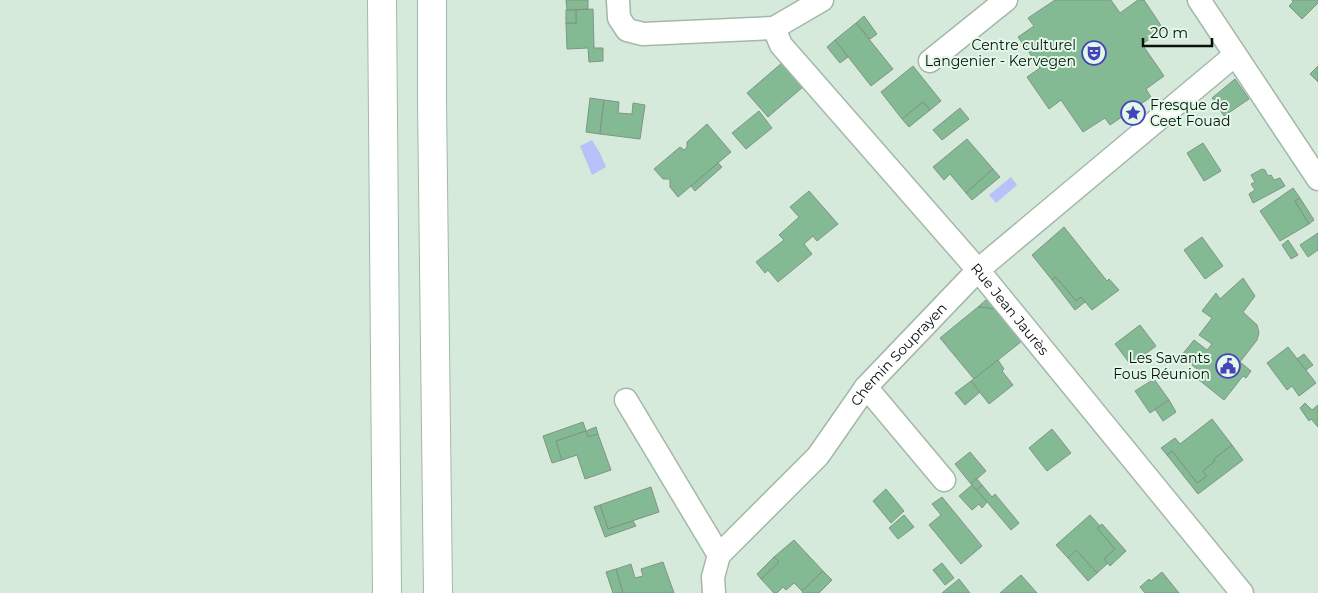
<svg xmlns="http://www.w3.org/2000/svg" width="1318" height="593" font-family="Montserrat,sans-serif">
	<rect width="100%" height="100%" fill="#d5eadb"/>
	<g fill="#b8c1f9">
		<polygon points="592,140 600,153 606,167 592,175 580,146"/>
		<polygon points="1011,177 1017,185 996,203 989,195"/>
	</g>
	<g fill="#83ba94" stroke="#809485">
		<polygon points="566,0 588,0 588,9 567,10"/>
		<polygon points="1055,0 1111,0 1120,13 1138,0 1144,0 1164,30 1142,44 1164,76 1146,89 1151,97 1110,125 1105,118 1083,132 1061,100 1049,109 1027,77 1040,68 1018,37 1034,26 1028,18"/>
		<polygon points="1292,0 1318,0 1318,3 1302,19 1289,6 1293,2"/>
		<polygon points="593,9 594,48 603,48 603,61 589,62 588,48 567,49 566,23 576,23 576,10"/>
		<rect x="566" y="10" width="10" height="13"/>
		<polygon points="864,16 877,34 870,39 856,23"/>
		<polygon points="856,23 893,69 871,86 835,40"/>
		<polygon points="835,40 848,57 840,63 827,47"/>
		<polygon points="783,62 804,86 768,117 747,93"/>
		<polygon points="913,66 941,101 930,110 923,102 902,119 881,92"/>
		<polygon points="1318,66 1318,82 1310,74"/>
		<polygon points="1235,79 1249,99 1224,116 1212,98"/>
		<polygon points="590,98 604,100 600,134 586,132"/>
		<polygon points="604,100 619,102 618,113 632,114 633,103 645,105 640,139 600,134"/>
		<polygon points="923,102 930,110 909,127 902,119"/>
		<polygon points="960,108 969,119 942,140 933,130"/>
		<polygon points="759,111 772,128 746,149 732,133"/>
		<polygon points="707,124 731,152 678,197 670,187 670,179 663,179 654,169 680,147 684,150 687,147 687,142"/>
		<polygon points="967,139 993,169 966,193 950,174 944,180 933,167"/>
		<polygon points="1203,143 1221,171 1204,181 1187,153"/>
		<polygon points="718,163 722,167 695,191 691,186"/>
		<polygon points="993,169 1000,177 972,200 966,193"/>
		<polygon points="1262,169 1265,170 1268,176 1271,175 1274,180 1280,178 1285,186 1253,203 1249,194 1255,190 1251,184 1255,182 1251,175"/>
		<polygon points="1293,188 1300,198 1295,201 1309,224 1280,241 1260,211"/>
		<polygon points="809,191 838,224 817,241 813,236 804,244 812,254 778,282 768,270 765,273 756,262 784,240 779,235 799,217 790,207"/>
		<polygon points="1300,198 1314,220 1309,224 1295,201"/>
		<polygon points="1064,227 1107,281 1109,279 1119,290 1092,310 1081,297 1076,301 1056,277 1052,280 1032,255"/>
		<polygon points="1318,233 1318,250 1308,257 1300,245"/>
		<polygon points="1202,237 1223,266 1205,279 1184,250"/>
		<polygon points="1288,240 1298,255 1291,259 1282,245"/>
		<polygon points="1056,277 1076,301 1081,297 1085,302 1075,310 1052,280"/>
		<polygon points="1243,278 1255,296 1243,312 1257,325 1259,333 1257,340 1240,362 1251,371 1246,378 1243,376 1224,400 1198,379 1203,374 1181,356 1194,340 1207,350 1212,344 1199,335 1212,318 1202,311 1216,293 1220,299"/>
		<polygon points="987,299 995,309 978,307"/>
		<polygon points="978,307 995,309 1022,341 974,379 940,338"/>
		<polygon points="1140,325 1156,346 1131,365 1115,344"/>
		<polygon points="1288,347 1316,383 1299,396 1292,386 1287,390 1267,363"/>
		<polygon points="1304,354 1313,365 1306,370 1297,359"/>
		<polygon points="998,360 1004,369 1002,371 1013,385 989,404 971,381"/>
		<polygon points="1154,379 1169,400 1150,413 1135,391"/>
		<polygon points="971,381 980,392 965,405 955,393"/>
		<polygon points="1169,400 1176,412 1163,421 1155,409"/>
		<polygon points="1305,403 1312,410 1318,405 1318,427 1311,419 1309,421 1300,408"/>
		<polygon points="1212,419 1232,445 1214,459 1215,461 1203,471 1207,476 1197,483 1172,451 1167,455 1161,448 1175,438 1180,444"/>
		<polygon points="583,422 586,431 556,441 562,460 552,463 543,436"/>
		<polygon points="596,427 598,434 588,437 586,431"/>
		<polygon points="1052,429 1071,453 1047,471 1029,448"/>
		<polygon points="586,431 588,437 598,434 611,470 585,479 577,455 562,460 556,441"/>
		<polygon points="1232,445 1243,460 1198,494 1167,455 1172,451 1197,483 1207,476 1203,471 1215,461 1214,459"/>
		<polygon points="970,452 986,471 971,484 955,464"/>
		<polygon points="976,478 982,485 977,490 971,484"/>
		<polygon points="972,485 987,502 982,508 979,504 972,510 959,496"/>
		<polygon points="982,485 992,497 995,494 1019,523 1011,530 977,490"/>
		<polygon points="651,487 659,512 608,529 600,505"/>
		<polygon points="886,489 904,511 891,523 873,501"/>
		<polygon points="942,497 982,546 961,564 929,525 941,515 932,504"/>
		<polygon points="600,505 608,529 633,521 636,526 605,537 594,507"/>
		<polygon points="904,515 914,527 898,539 889,528"/>
		<polygon points="1090,515 1100,526 1097,528 1115,549 1104,559 1108,563 1097,573 1076,550 1068,558 1056,545"/>
		<polygon points="1102,524 1126,551 1110,566 1104,559 1115,549 1097,528"/>
		<polygon points="794,540 823,571 802,591 794,583 786,590 783,587 777,593 774,593 761,579 779,562 774,557"/>
		<polygon points="1076,550 1097,573 1088,581 1068,558"/>
		<polygon points="774,557 779,562 761,579 757,574"/>
		<polygon points="663,562 674,593 623,593 616,569 631,564 635,578 643,576 641,569"/>
		<polygon points="942,563 954,578 945,585 933,570"/>
		<polygon points="616,569 623,593 613,593 606,572"/>
		<polygon points="823,571 832,580 819,593 803,593 802,591"/>
		<polygon points="1162,572 1179,593 1145,593 1140,587 1149,579 1151,581"/>
		<polygon points="1021,575 1037,593 1000,593"/>
		<polygon points="959,579 970,593 942,593"/>
	</g>
	<g fill="none" stroke-linecap="round" stroke-linejoin="round">
		<g stroke="#a4b8a9" stroke-width="25">
			<g id="minor">
				<polyline points="618,0 619,18 627,30 643,34 774,28 822,0"/>
				<polyline points="1199,0 1318,179"/>
				<path id="s1" d="M774,28L781,45L978,270L1242,593"/>
				<polyline points="930,61 1006,0"/>
				<polyline points="866,387 944,480"/>
				<polyline points="626,400 719,555"/>
				<path id="s2" d="M719,555L818,456L866,387L978,270L1235,55"/>
				<polyline points="714,593 713,577 719,555"/>
			</g>
		</g>
		<g stroke="#a4b8a9" stroke-width="30">
			<g id="trunk">
				<polyline points="382,0 387,593"/>
				<polyline points="432,0 432,100 438,593"/>
			</g>
		</g>
		<use href="#minor" stroke="#fff" stroke-width="22"/>
		<use href="#trunk" stroke="#fff" stroke-width="28"/>
	</g>
	<defs>
		<g id="theatre-ring" transform="scale(1.25)"><circle r="9.5" fill="#e2f8e8" stroke="#4643b9" stroke-width="1.5"/><path d="M-5-5.5Q0-4 5-5.5V0Q5 5 0 6Q-5 5-5 0ZM-3.3-2.5H-1v1.5H-3.3ZM1-2.5H3.3v1.5H1ZM-2.8 1Q0 5.5 2.8 1Z" fill="#4643b9"/></g>
		<g id="sight-ring" transform="scale(1.25)"><circle r="9.5" fill="#e2f8e8" stroke="#4643b9" stroke-width="1.5"/><path d="M0-6L1.8-2.2L6-1.7L2.9 1.2L3.7 5.4L0 3.3L-3.7 5.4L-2.9 1.2L-6-1.7L-1.8-2.2Z" fill="#4643b9"/></g>
		<g id="civic-ring" transform="scale(1.25)"><circle r="9.5" fill="#e2f8e8" stroke="#4643b9" stroke-width="1.5"/><path d="M-.6-6.5H3V-4.5H.6V-3L4-1V1h2V6H-6V1h2V-1L-.6-3ZM-1.2 2.5V6h2.4V2.5Z" fill="#4643b9"/></g>
	</defs>
	<g fill-rule="evenodd">
		<use href="#theatre-ring" x="1094" y="53"/>
		<use href="#sight-ring" x="1133" y="113"/>
		<use href="#civic-ring" x="1228" y="366"/>
	</g>
	<g text-anchor="middle" stroke-width="4" stroke-linejoin="round" paint-order="stroke">
		<g font-size="14" fill="#0a110c" stroke="#e2f8e8" text-anchor="end">
			<text x="1076" y="50">Centre culturel<tspan x="1076" dy="16">Langenier - Kervegen</tspan></text>
			<text x="1150" y="110" text-anchor="start">Fresque de<tspan x="1150" dy="16">Ceet Fouad</tspan></text>
			<text x="1210" y="363">Les Savants<tspan x="1210" dy="16">Fous Réunion</tspan></text>
		</g>
		<g font-size="14" fill="#0a110c" stroke="#e2f8e8">
			<text dy="5" stroke="none"><textPath href="#s1" startOffset="368">Rue Jean Jaurès</textPath></text>
			<text dy="5" stroke="none"><textPath href="#s2" startOffset="270">Chemin Souprayen</textPath></text>
		</g>
	</g>
	<path d="M1143 38v8h69v-8" fill="none" stroke="#0a110c" stroke-width="2.5"/>
	<text x="1150" y="38" font-size="15" fill="#0a110c" stroke="#e2f8e8" stroke-width="4" paint-order="stroke">20 m</text>
</svg>
